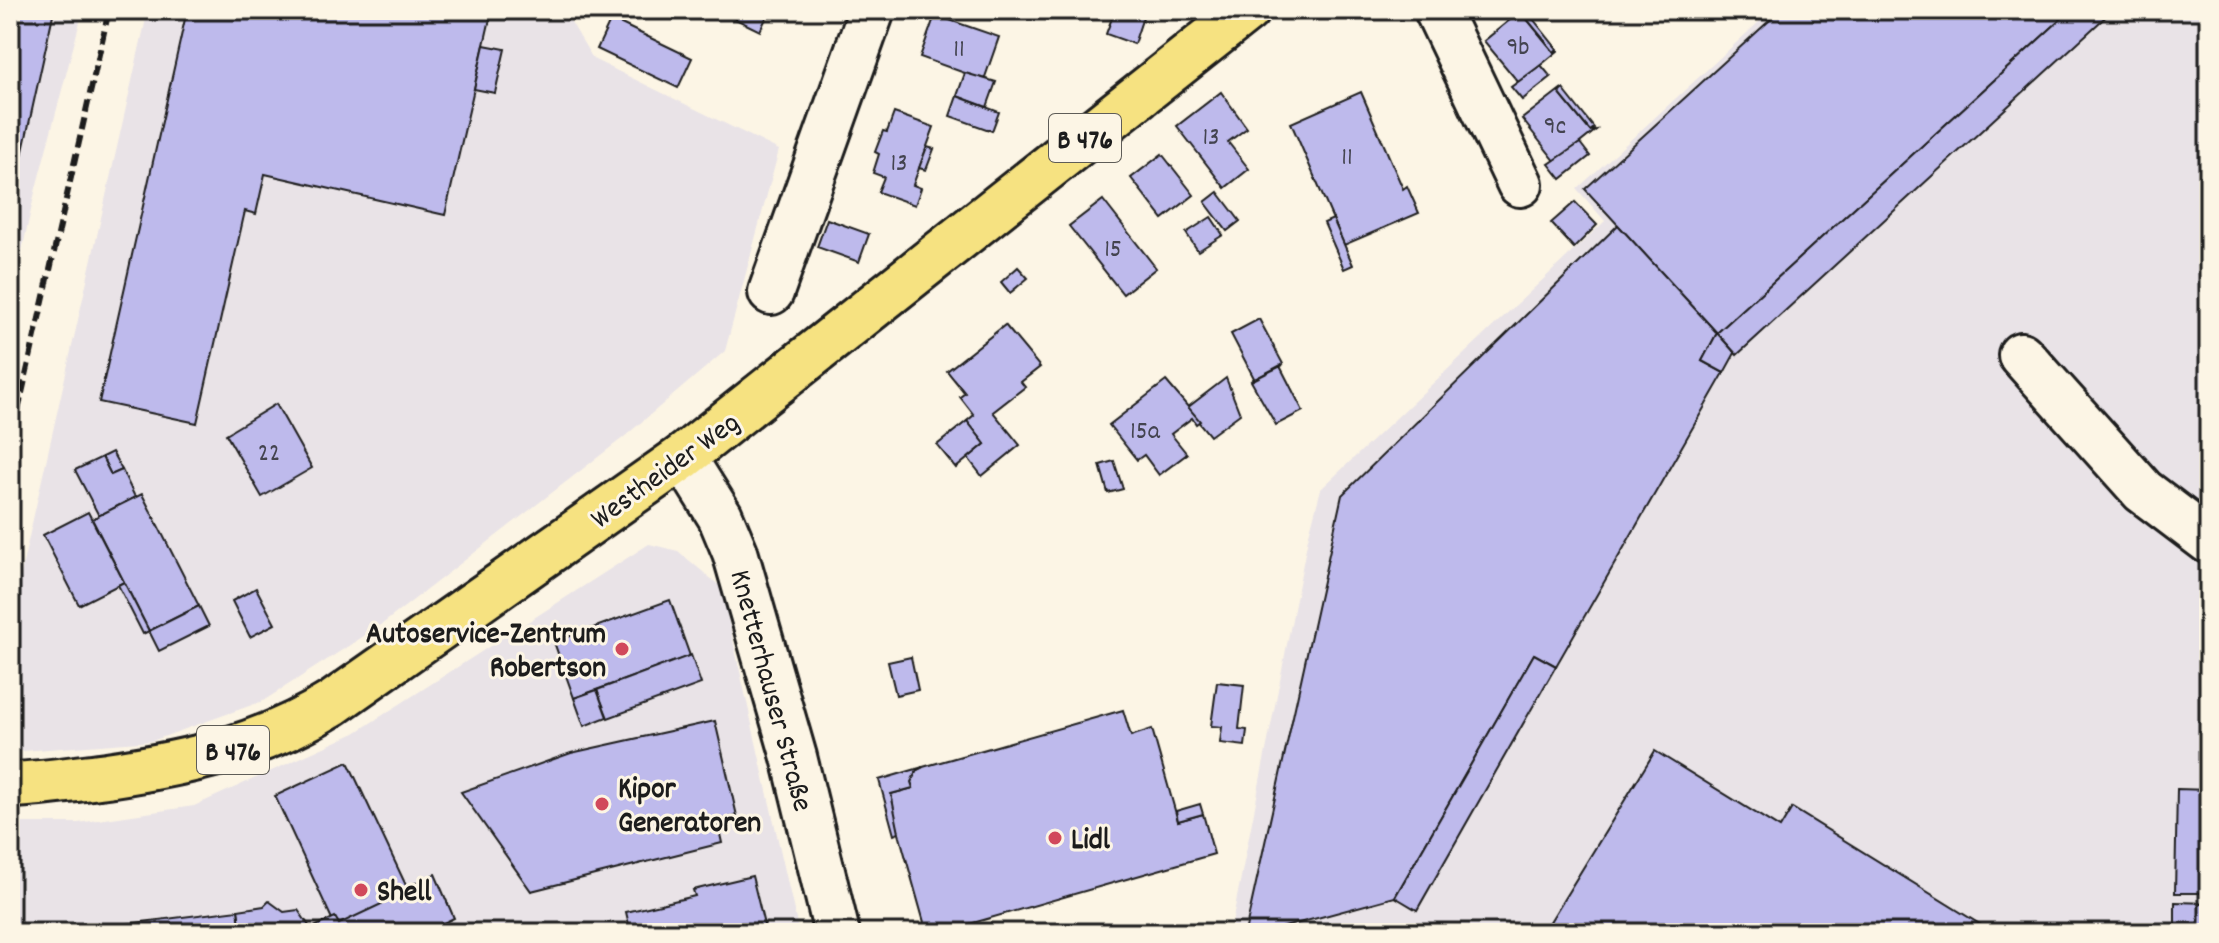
<svg xmlns="http://www.w3.org/2000/svg" width="2219" height="943" font-family="Dekko,sans-serif">
	<rect width="100%" height="100%" fill="#fcf5e5"/>
	<filter id="ink" filterUnits="userSpaceOnUse"><feTurbulence type="fractalNoise" baseFrequency=".0125" numOctaves="2"/><feDisplacementMap in="SourceGraphic" scale="16" xChannelSelector="R" yChannelSelector="G"/><feConvolveMatrix kernelMatrix="1 2 1 2 8 2 1 2 1" color-interpolation-filters="sRGB"/></filter>
	<g filter="url(#ink)">
		<g fill="#e9e3e7">
			<polygon points="10,10 83,10 35,192 10,305"/>
			<polygon points="148,10 564,10 593,59 779,150 725,351 624,437 381,625 263,701 152,741 10,752 10,621"/>
			<polygon points="1772,10 2209,10 2209,933 1230,933 1308,538 1321,489 1605,221 1577,189"/>
			<polygon points="649,544 678,551 721,587 799,933 10,933 10,823 78,823 194,806 355,733"/>
		</g>
		<g fill="#bebaec" stroke="#1c1c1c" stroke-width="2">
			<polygon points="10,10 54,10 16,183 10,181"/>
			<polygon points="187,10 492,10 445,215 265,174 256,214 245,211 197,423 99,402"/>
			<polygon points="717,10 770,10 760,31"/>
			<polygon points="1115,10 1149,10 1144,14 1134,44 1106,34"/>
			<polygon points="1522,10 1525,10 1522,13 1554,52 1559,50 1519,83 1484,41"/>
			<polygon points="1526,10 1557,49 1554,52 1522,13"/>
			<polygon points="1781,10 2071,10 1717,333 1585,189"/>
			<polygon points="2071,10 2113,10 1737,355 1717,333"/>
			<polygon points="935,15 999,37 984,80 920,57"/>
			<polygon points="611,19 692,58 678,88 597,49"/>
			<polygon points="484,45 505,49 495,93 474,89"/>
			<polygon points="1541,65 1551,77 1522,100 1511,87"/>
			<polygon points="965,73 996,82 987,107 957,96"/>
			<polygon points="1562,88 1559,93 1590,131 1596,130 1556,162 1522,119"/>
			<polygon points="1563,89 1594,128 1590,131 1559,93"/>
			<polygon points="1221,92 1247,128 1228,142 1249,169 1225,188 1177,126"/>
			<polygon points="1361,92 1403,189 1407,186 1419,213 1344,245 1291,123"/>
			<polygon points="957,96 999,112 992,131 950,116"/>
			<polygon points="894,113 934,127 913,185 921,188 915,205 878,192 884,177 873,173 879,154 875,152 883,131 887,132"/>
			<polygon points="1580,143 1590,156 1561,179 1549,164"/>
			<polygon points="927,147 934,149 926,170 919,168"/>
			<polygon points="1162,154 1194,195 1163,219 1131,178"/>
			<polygon points="1218,192 1240,221 1227,231 1205,202"/>
			<polygon points="1103,200 1156,268 1123,294 1069,226"/>
			<polygon points="1575,202 1597,225 1574,248 1551,223"/>
			<polygon points="1211,217 1223,235 1198,251 1186,233"/>
			<polygon points="827,219 869,234 859,262 817,247"/>
			<polygon points="1333,219 1353,265 1344,269 1324,223"/>
			<polygon points="1618,225 1717,333 1702,361 1724,373 1556,666 1534,654 1395,897 1262,933 1245,933 1342,495"/>
			<polygon points="1018,267 1028,278 1010,293 1001,282"/>
			<polygon points="1259,319 1283,364 1251,381 1254,378 1231,334"/>
			<polygon points="1005,325 1040,367 1021,382 1025,387 993,412 1020,445 982,476 968,458 985,444 967,421 974,415 960,397 965,393 947,371"/>
			<polygon points="1717,333 1735,353 1724,373 1702,361"/>
			<polygon points="1283,365 1280,366 1303,411 1276,425 1251,381"/>
			<polygon points="1226,378 1240,414 1210,436 1187,408"/>
			<polygon points="1166,381 1200,421 1196,424 1192,418 1171,434 1187,454 1159,475 1144,455 1137,460 1109,425"/>
			<polygon points="276,404 312,468 262,497 226,434"/>
			<polygon points="967,421 985,444 956,468 937,445"/>
			<polygon points="112,452 122,470 111,475 102,457"/>
			<polygon points="102,457 111,475 122,470 135,497 99,516 75,470"/>
			<polygon points="1114,461 1123,489 1108,493 1100,465"/>
			<polygon points="142,494 199,606 149,631 92,519"/>
			<polygon points="88,512 124,582 79,605 43,535"/>
			<polygon points="124,582 149,631 143,634 118,585"/>
			<polygon points="256,588 275,624 250,637 232,601"/>
			<polygon points="670,600 690,656 574,698 554,642"/>
			<polygon points="199,606 209,626 159,651 149,631"/>
			<polygon points="1534,654 1556,666 1417,910 1395,897"/>
			<polygon points="691,655 701,684 608,718 597,690"/>
			<polygon points="911,657 918,690 896,695 888,662"/>
			<polygon points="1217,682 1244,685 1239,729 1247,730 1245,746 1220,743 1222,727 1211,726"/>
			<polygon points="597,690 607,717 584,726 574,698"/>
			<polygon points="1123,710 1131,736 1152,729 1178,821 1203,814 1214,854 938,933 927,933 891,805 893,804 891,794 913,788 911,782 917,770 923,767"/>
			<polygon points="715,721 737,816 717,821 722,843 531,891 461,792 571,753"/>
			<polygon points="1655,751 1780,828 1792,808 1994,933 1543,933"/>
			<polygon points="348,762 411,896 337,930 275,796"/>
			<polygon points="923,767 917,770 911,782 913,788 891,794 899,833 894,835 879,780"/>
			<polygon points="2177,789 2209,790 2209,893 2175,893"/>
			<polygon points="1200,804 1203,814 1178,821 1176,811"/>
			<polygon points="435,874 454,918 429,930 431,933 314,933 312,928 335,917 339,924 409,891 407,887"/>
			<polygon points="752,876 766,933 631,933 626,912 695,896 693,890"/>
			<polygon points="269,901 284,912 298,910 314,933 241,933 238,910 264,906"/>
			<polygon points="2175,902 2209,903 2209,932 2175,932"/>
			<polygon points="238,910 241,933 54,933"/>
		</g>
		<g fill="none" stroke-linecap="round" stroke-linejoin="round">
			<g stroke="#1c1c1c" stroke-width="50">
				<g id="minor">
					<polyline points="1437,10 1520,184"/>
					<polyline points="771,292 872,10"/>
					<polyline points="2021,355 2143,491 2209,541"/>
					<polyline points="683,457 720,516 735,552 794,757 837,933"/>
				</g>
			</g>
			<g stroke="#1c1c1c" stroke-width="50">
				<path id="major" d="M10,785C43,784 75,779 107,775C188,763 263,747 333,703L683,457L1247,10"/>
			</g>
			<use href="#minor" stroke="#fcf5e5" stroke-width="44"/>
			<use href="#major" stroke="#f6e281" stroke-width="44"/>
			<polyline stroke="#1c1c1c" stroke-width="6" stroke-dasharray="12 6" stroke-linecap="butt" points="10,446 109,10"/>
		</g>
	</g>
	<g fill="#d1495b" stroke="#fcf5e5" stroke-width="3">
		<circle cx="622" cy="649" r="8"/>
		<circle cx="602" cy="804" r="8"/>
		<circle cx="1055" cy="838" r="8"/>
		<circle cx="361" cy="890" r="8"/>
	</g>
	<g text-anchor="middle" stroke-width="6" stroke-linejoin="round" paint-order="stroke">
		<g font-size="26" fill="#444450">
			<text x="1518" y="54">9b</text>
			<text x="959" y="56">11</text>
			<text x="1555" y="133">9c</text>
			<text x="1211" y="144">13</text>
			<text x="1347" y="164">11</text>
			<text x="899" y="170">13</text>
			<text x="1113" y="256">15</text>
			<text x="1145" y="438">15a</text>
			<text x="269" y="460">22</text>
		</g>
		<g fill="#fcf5e5" stroke="#5f5d58" stroke-width="2">
			<rect x="1049" y="114" width="72" height="48" rx="6"/>
			<rect x="197" y="726" width="72" height="48" rx="6"/>
		</g>
		<g font-size="28" font-weight="bold" fill="#1c1c1c">
			<text x="1085" y="148">B 476</text>
			<text x="233" y="760">B 476</text>
		</g>
		<g font-size="30" fill="#1c1c1c" stroke="#fcf5e5">
			<text transform="translate(664 469) rotate(-36)" y="10">Westheider Weg</text>
			<text transform="translate(773 690) rotate(75)" y="10">Knetterhauser Straße</text>
		</g>
		<g font-size="30" font-weight="bold" fill="#1c1c1c" stroke="#fcf5e5" text-anchor="start">
			<text x="606" y="642" text-anchor="end">Autoservice-Zentrum<tspan x="606" dy="34">Robertson</tspan></text>
			<text x="618" y="797">Kipor<tspan x="618" dy="34">Generatoren</tspan></text>
			<text x="1071" y="848">Lidl</text>
			<text x="377" y="900">Shell</text>
		</g>
	</g>
	<rect width="2219" height="943" fill="none" stroke="#fcf5e5" stroke-width="40"/>
	<rect x="20" y="20" width="2179" height="903" fill="none" stroke="#1c1c1c" stroke-width="3" filter="url(#ink)"/>
</svg>
